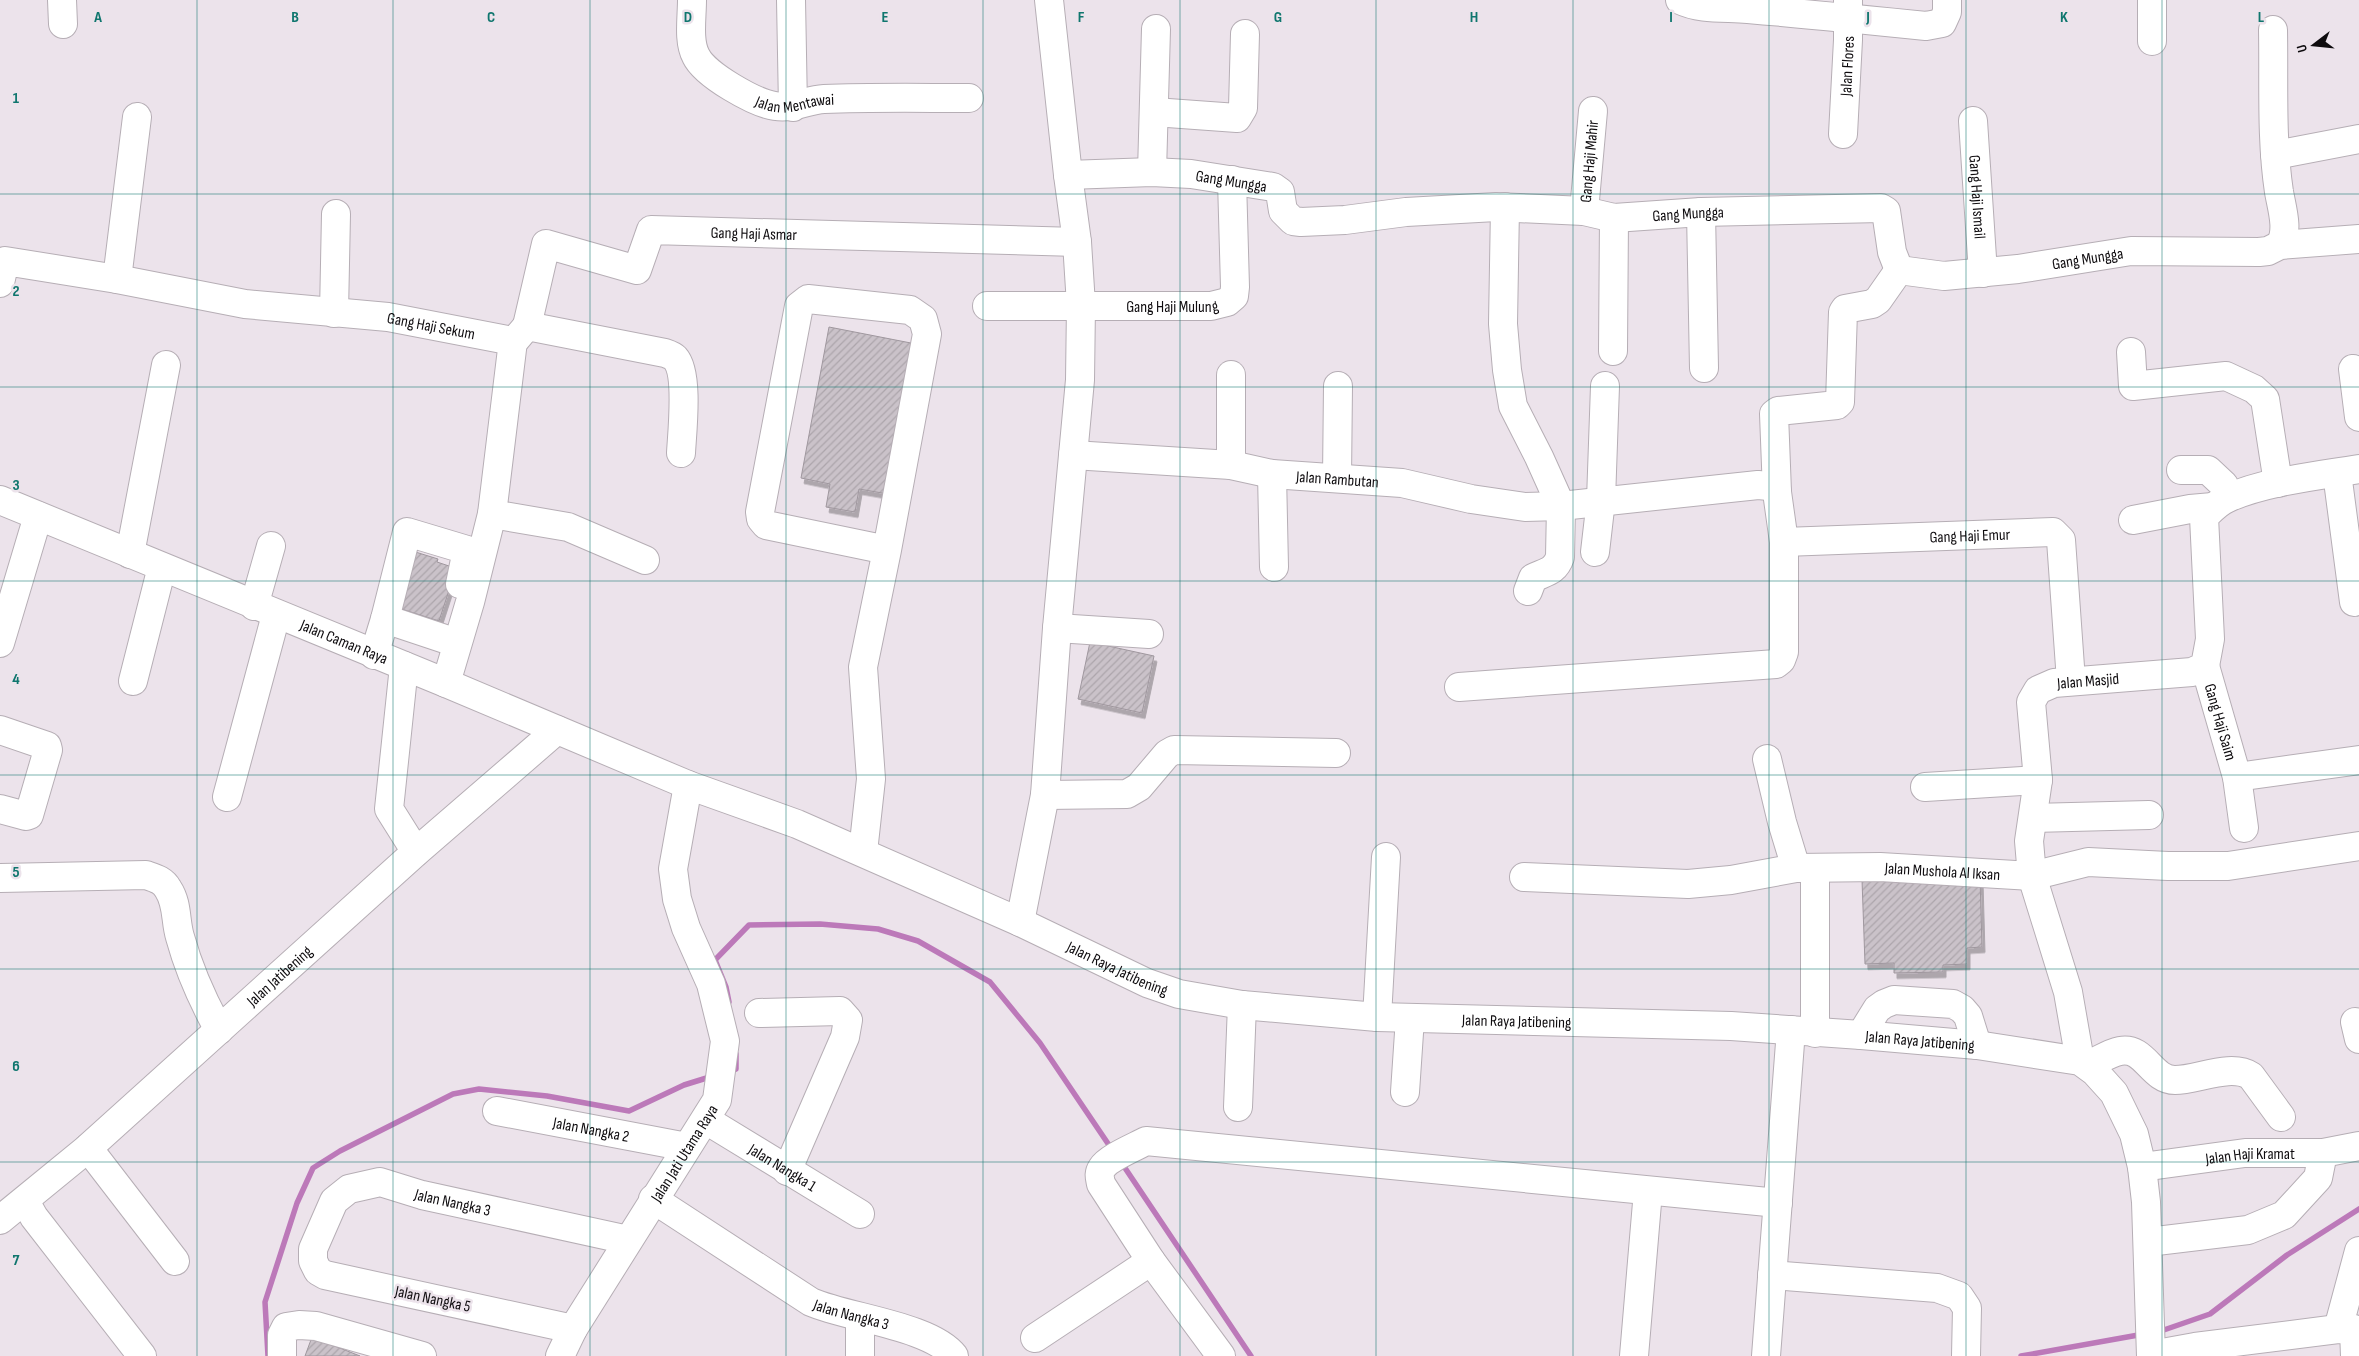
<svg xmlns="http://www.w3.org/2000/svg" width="2359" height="1356" font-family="'Sofia Sans Condensed',sans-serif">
	<defs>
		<pattern id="building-hatch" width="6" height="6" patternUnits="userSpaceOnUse" patternTransform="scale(1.25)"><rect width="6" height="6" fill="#cac2c9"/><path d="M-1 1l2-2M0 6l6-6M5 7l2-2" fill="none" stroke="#aca5ab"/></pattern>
		<filter id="shadow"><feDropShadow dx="3" dy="5.5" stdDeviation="0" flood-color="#0004"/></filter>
	</defs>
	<rect width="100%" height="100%" fill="#ece3eb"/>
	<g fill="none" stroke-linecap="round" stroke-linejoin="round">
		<g stroke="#bc79b9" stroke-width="5.5">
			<polyline points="729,1002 726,987 715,960 749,925 820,924 878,929 918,941 990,982 1040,1043 1113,1151"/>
			<polyline points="729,1071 736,1069 736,1054"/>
			<polyline points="1121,1162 1251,1356"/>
			<polyline points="2158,1332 2210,1314 2287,1255 2359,1209"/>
			<polyline points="268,1356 265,1302 297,1203 313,1168 340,1151 453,1094 479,1089 547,1096 629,1111 684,1085 713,1076"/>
			<polyline points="2021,1356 2144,1334"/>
		</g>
	</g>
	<g fill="url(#building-hatch)" stroke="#9f979e" filter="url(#shadow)">
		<polygon points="829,327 916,344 888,494 859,489 855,512 826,507 830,484 801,478"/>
		<polygon points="409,550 438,559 437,562 452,567 453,578 439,621 392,606"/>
		<polygon points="1090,642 1154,656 1142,713 1078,699"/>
		<polygon points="1980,877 1982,947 1967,948 1967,964 1943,965 1943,972 1894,973 1894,963 1865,964 1862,880"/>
		<polygon points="312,1337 360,1356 305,1356"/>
	</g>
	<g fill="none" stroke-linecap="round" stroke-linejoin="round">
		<g stroke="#b6aeb5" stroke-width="30">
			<g id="minor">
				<polyline points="62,0 63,24"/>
				<path id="s1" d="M692,0C692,18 688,41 696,56C705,75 755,103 775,106C793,109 807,100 824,99C872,97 921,98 969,98"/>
				<polyline points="791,0 793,107"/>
				<path d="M1680,0C1701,10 1725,7 1748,9C1807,14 1867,20 1926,26L1942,23L1947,12V0"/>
				<polyline points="2152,0 2152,41"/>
				<path d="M2273,30C2274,84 2271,139 2279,192C2282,209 2289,230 2280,245"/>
				<polyline points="1154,112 1237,118 1243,108 1245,34"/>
				<path id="s2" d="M1973,121L1983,273"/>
				<path id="s3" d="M1843,134L1848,40V1"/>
				<polyline points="2275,155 2359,139"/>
				<polyline points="1152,172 1156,29"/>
				<path id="s4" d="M1068,175L1152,172L1191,174L1273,187L1280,192L1283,211L1293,221L1301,222L1345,220L1406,212L1496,207L1584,211L1614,218L1701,212L1881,208L1886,211L1892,252L1899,270"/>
				<path d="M1505,207L1503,324L1507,370L1513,406L1539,457L1561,506L1560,557C1555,572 1545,572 1533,578L1528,591"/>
				<path id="s5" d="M1584,211L1593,111"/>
				<polyline points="1701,212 1704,368"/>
				<path id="s6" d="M1899,270L1878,300L1872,304L1845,309L1843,312L1840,402L1837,405L1778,411L1774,414L1777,492L1784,542L2053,532L2061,540L2071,681"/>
				<path id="s7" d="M1899,270L1944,276L2018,269L2131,251L2259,252L2268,251L2280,245L2359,239"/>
				<polyline points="117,279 137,117"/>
				<path id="s8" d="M0,283L5,261L117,279L245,304L388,317L513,341"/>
				<path id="s9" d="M987,306H1211L1227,302L1234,296L1235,287L1232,180"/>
				<polyline points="334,313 336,214"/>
				<path id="s10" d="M527,326L546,244L637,270L651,230L1077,242"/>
				<path d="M516,339L527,326L665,353C668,354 673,356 675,358C689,373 682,433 681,453"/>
				<polyline points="1613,351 1614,218"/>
				<polyline points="2131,352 2133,386 2226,376 2254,389 2265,399 2278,483"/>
				<polyline points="2353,369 2359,417"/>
				<path id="s11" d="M1073,455L1231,465L1272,474L1402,483L1471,499L1525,507L1561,506L1758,485L1769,486L1777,492"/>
				<polyline points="1231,465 1231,375"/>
				<polyline points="2181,470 2208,470 2224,485 2227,498"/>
				<polyline points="2337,473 2354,602"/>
				<polyline points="1272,474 1274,567"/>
				<polyline points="1337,478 1338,386"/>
				<polyline points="492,514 568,527 645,560"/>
				<polyline points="2133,520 2190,509 2213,507"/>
				<polyline points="1595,552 1601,500 1605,386"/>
				<polyline points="130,554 166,365"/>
				<polyline points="254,606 271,546"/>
				<polyline points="385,619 448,640"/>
				<polyline points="1057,628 1149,634"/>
				<polyline points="0,643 38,516"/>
				<polyline points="374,655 385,619 407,532 467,550 460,584"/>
				<polyline points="404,666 389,809 416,852"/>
				<path id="s12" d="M2205,666L2237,777L2244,828"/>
				<polyline points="133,681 162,567"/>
				<polyline points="446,683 470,602 492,514 513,341"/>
				<polyline points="1459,687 1776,664 1781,660 1784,652 1784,542"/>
				<polyline points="0,730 47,746 48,750 29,815 26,816 0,809"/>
				<polyline points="1767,759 1782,822 1796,868"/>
				<polyline points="2237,777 2359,760"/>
				<polyline points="1925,787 2038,780"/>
				<polyline points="1045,795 1127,794 1139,787 1167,754 1174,750 1336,753"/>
				<polyline points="227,797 276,615"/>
				<polyline points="2033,818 2149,815"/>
				<polyline points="863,852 871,779 863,667 887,550 927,334 923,319 910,310 808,299 799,306 760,512 761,519 766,525 887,550"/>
				<path id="s13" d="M1524,877L1688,884L1731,880L1796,868L1880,867L2032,876L2088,862L2168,866H2228L2359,846"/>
				<path d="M0,878L146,875C155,878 163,880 168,889C178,904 175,921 180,937C189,970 203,1001 219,1030"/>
				<polyline points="1020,922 1045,795 1057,628 1080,380 1081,305 1077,242 1068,175 1049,0"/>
				<polyline points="759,1013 840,1011 848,1020 845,1037 787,1171"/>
				<polyline points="1377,1017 1386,857"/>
				<polyline points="2355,1022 2359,1039"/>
				<polyline points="1815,1033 1815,880"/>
				<polyline points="1861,1035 1877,1009 1884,1004 1894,1000 1953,1004 1962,1009 1968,1016 1977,1045"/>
				<path id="s14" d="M2080,1061L2068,992L2032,876L2029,841L2038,780L2031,702L2038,690L2054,683L2192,672L2205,666L2210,639L2204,517C2211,510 2218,502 2228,498C2266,481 2318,476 2359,469"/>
				<path d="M2088,1065C2098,1061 2109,1053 2120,1051C2145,1046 2151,1080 2175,1080C2197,1080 2231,1063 2251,1076L2281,1117"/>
				<polyline points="1405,1092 1410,1018"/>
				<polyline points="1238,1107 1242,1005"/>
				<path id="s15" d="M497,1111L687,1147"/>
				<path id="s16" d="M706,1120L860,1214"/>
				<polyline points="88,1148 175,1261"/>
				<path id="s17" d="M2142,1167L2245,1153H2323L2359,1146"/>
				<path id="s18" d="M653,1199L811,1302C848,1318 931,1326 954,1356"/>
				<polyline points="25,1201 34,1217 142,1356"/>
				<polyline points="2148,1242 2248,1230 2284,1215 2318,1178 2323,1153"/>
				<polyline points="1772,1275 1937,1288 1959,1296 1967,1308 1966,1356"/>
				<path id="s19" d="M573,1329L325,1275L318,1271L313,1261V1249L334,1201L349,1189L380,1182L422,1195L628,1240"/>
				<polyline points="2338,1329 2359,1251"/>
				<polyline points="2354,1329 2355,1356"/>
				<polyline points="1035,1338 1151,1261"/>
				<polyline points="2151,1355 2195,1347 2338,1329 2359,1330"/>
				<polyline points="282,1356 282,1335 286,1327 299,1325 316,1326 422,1356"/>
				<path id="s20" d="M560,1356L573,1329L717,1100L725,1041L711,984L686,928L677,899L673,869L688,785"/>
				<polyline points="860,1356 860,1318"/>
				<path d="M1221,1356L1151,1261L1101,1184C1100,1178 1098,1174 1102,1168C1108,1158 1135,1147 1146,1141L1778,1203"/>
				<polyline points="1634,1356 1648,1191"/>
				<polyline points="1766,1356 1791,1030"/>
			</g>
		</g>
		<g stroke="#b6aeb5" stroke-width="30">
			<g id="major">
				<path id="s21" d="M0,500L446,683L688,785L797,824L1020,922L1147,983L1179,994L1242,1005L1377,1017L1731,1026L1861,1035L1977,1045L2080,1061L2095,1072L2114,1093L2134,1134L2142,1167L2146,1202L2151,1356"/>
				<path id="s22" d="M0,1220L88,1148L416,852L557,730"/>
			</g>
		</g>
		<use href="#minor" stroke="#fff" stroke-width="28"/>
		<use href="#major" stroke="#fff" stroke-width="28"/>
	</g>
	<path fill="none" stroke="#0f766e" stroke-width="1" stroke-opacity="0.55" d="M197,0V1356M393,0V1356M590,0V1356M786,0V1356M983,0V1356M1180,0V1356M1376,0V1356M1573,0V1356M1769,0V1356M1966,0V1356M2162,0V1356M0,194H2359M0,387H2359M0,581H2359M0,775H2359M0,969H2359M0,1162H2359"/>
	<g text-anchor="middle" stroke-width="5" stroke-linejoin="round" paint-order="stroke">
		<g font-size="16" fill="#0e0b0e" stroke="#ece3eb">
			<text dy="6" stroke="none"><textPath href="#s3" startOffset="68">Jalan Flores</textPath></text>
			<text dy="6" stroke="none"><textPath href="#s1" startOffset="172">Jalan Mentawai</textPath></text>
			<text dy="6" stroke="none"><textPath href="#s5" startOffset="50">Gang Haji Mahir</textPath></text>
			<text dy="6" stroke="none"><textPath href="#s4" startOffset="164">Gang Mungga</textPath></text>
			<text dy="6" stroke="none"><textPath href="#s2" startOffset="76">Gang Haji Ismail</textPath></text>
			<text dy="6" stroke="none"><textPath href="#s4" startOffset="645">Gang Mungga</textPath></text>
			<text dy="6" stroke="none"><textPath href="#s10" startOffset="324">Gang Haji Asmar</textPath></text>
			<text dy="6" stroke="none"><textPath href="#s7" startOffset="190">Gang Mungga</textPath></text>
			<text dy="6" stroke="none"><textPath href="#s9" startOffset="185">Gang Haji Mulung</textPath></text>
			<text dy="6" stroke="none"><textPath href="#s8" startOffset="454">Gang Haji Sekum</textPath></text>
			<text dy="6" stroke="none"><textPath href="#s11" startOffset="266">Jalan Rambutan</textPath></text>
			<text dy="6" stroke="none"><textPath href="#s6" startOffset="548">Gang Haji Emur</textPath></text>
			<text dy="6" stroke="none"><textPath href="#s21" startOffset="372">Jalan Caman Raya</textPath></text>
			<text dy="6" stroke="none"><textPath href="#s14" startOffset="432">Jalan Masjid</textPath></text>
			<text dy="6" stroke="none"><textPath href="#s12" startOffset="58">Gang Haji Saim</textPath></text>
			<text dy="6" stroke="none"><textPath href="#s13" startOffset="420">Jalan Mushola Al Iksan</textPath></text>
			<text dy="6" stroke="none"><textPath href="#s21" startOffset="1212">Jalan Raya Jatibening</textPath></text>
			<text dy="6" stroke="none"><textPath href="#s22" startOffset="371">Jalan Jatibening</textPath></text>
			<text dy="6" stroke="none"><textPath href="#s21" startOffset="1618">Jalan Raya Jatibening</textPath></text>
			<text dy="6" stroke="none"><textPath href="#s21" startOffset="2022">Jalan Raya Jatibening</textPath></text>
			<text dy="6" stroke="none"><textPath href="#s15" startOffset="96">Jalan Nangka 2</textPath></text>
			<text dy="6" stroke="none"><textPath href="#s20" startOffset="238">Jalan Jati Utama Raya</textPath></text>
			<text dy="6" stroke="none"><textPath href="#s17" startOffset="109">Jalan Haji Kramat</textPath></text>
			<text dy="6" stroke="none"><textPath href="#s16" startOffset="90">Jalan Nangka 1</textPath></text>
			<text dy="6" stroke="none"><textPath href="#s19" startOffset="464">Jalan Nangka 3</textPath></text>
			<text transform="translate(433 1298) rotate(12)" y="6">Jalan Nangka 5</text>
			<text dy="6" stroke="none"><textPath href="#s18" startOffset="231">Jalan Nangka 3</textPath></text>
		</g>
	</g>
	<g font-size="16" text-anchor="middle" font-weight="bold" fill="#0f766e" stroke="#ece3eb" stroke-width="5" stroke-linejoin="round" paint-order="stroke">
		<text x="98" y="22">A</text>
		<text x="295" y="22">B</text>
		<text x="491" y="22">C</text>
		<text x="688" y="22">D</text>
		<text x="885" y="22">E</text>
		<text x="1081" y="22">F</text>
		<text x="1278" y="22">G</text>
		<text x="1474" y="22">H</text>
		<text x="1671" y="22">I</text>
		<text x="1868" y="22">J</text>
		<text x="2064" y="22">K</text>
		<text x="2261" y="22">L</text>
		<text x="16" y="103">1</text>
		<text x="16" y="296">2</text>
		<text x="16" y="490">3</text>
		<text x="16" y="684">4</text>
		<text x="16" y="877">5</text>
		<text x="16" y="1071">6</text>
		<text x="16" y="1265">7</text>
	</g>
	<g transform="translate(2314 45) rotate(254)" stroke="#ece3eb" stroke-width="4" paint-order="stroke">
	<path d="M0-4L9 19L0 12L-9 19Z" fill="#0e0b0e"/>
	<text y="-8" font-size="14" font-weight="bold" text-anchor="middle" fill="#0e0b0e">U</text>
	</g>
</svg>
